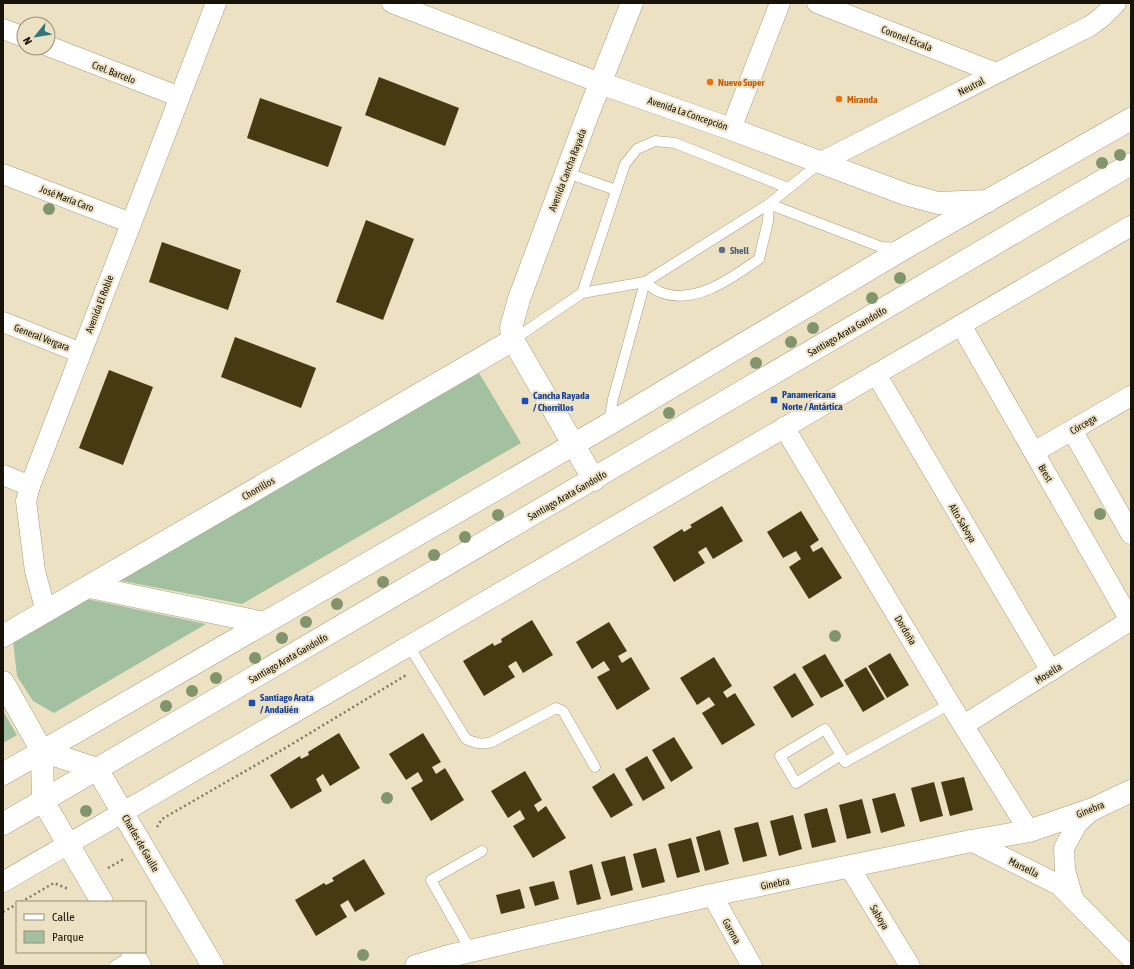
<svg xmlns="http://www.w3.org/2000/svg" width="1134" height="969" font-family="'Asap Condensed',sans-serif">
	<rect width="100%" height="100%" fill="#ede1c3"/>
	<g fill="#a3c1a0">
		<polygon points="479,373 521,443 242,604 117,580"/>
		<polygon points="87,599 206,624 54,713 33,701 17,676 13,641"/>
		<polygon points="3,711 17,735 3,743"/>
	</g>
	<g fill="#473911">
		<polygon points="379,77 459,108 445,146 365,115"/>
		<polygon points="260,98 342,127 328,167 247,138"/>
		<polygon points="366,220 414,239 383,320 336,302"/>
		<polygon points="162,242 241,270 228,310 149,282"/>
		<polygon points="235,337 316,368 301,408 221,377"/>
		<polygon points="109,370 153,387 123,465 79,448"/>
		<polygon points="722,506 743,541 713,559 706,547 698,552 705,563 674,582 653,547 682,529 684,532 692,527 690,525"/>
		<polygon points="801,511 819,540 810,546 813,552 822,547 842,578 809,599 789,567 801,559 796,551 783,558 767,532"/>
		<polygon points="532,620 553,655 523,673 516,661 508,666 515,677 484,696 463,661 493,643 494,646 502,642 501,639"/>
		<polygon points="609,622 627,651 618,656 622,663 631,657 650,689 617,710 597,677 610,670 604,661 592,669 576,642"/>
		<polygon points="890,653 909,685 887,698 868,666"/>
		<polygon points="825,654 844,686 821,698 802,667"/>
		<polygon points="714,657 732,686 723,692 727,698 735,693 755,725 722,745 702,713 715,705 709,697 697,705 680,678"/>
		<polygon points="866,667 885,699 863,712 844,680"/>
		<polygon points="795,673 814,705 792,718 773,687"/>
		<polygon points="339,733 360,768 330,786 323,774 316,779 322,791 291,809 270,775 300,756 301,759 309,755 308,752"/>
		<polygon points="423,733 441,762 432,767 436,774 445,768 464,800 431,821 411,788 423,781 418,772 406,780 389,754"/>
		<polygon points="674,737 693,768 671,782 652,750"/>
		<polygon points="647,756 665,788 643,801 625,769"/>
		<polygon points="525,771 542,800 534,805 538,812 546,806 566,838 533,858 513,826 525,819 520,810 508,818 491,791"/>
		<polygon points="614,773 633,805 611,818 592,787"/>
		<polygon points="964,777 973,810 950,816 941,782"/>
		<polygon points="934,782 943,816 920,822 911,788"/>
		<polygon points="895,793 905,826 881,833 872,799"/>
		<polygon points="862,799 871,833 847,839 839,805"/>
		<polygon points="827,808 836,842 812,848 804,814"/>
		<polygon points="793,815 802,849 779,856 770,821"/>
		<polygon points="758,822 767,856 743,862 734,828"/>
		<polygon points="720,830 729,864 705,871 696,837"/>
		<polygon points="691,838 700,872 677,878 668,844"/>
		<polygon points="656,848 665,882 642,888 633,854"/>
		<polygon points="625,856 633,890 611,896 601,862"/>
		<polygon points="364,859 385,894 355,912 348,900 340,905 347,917 316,936 295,900 324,883 326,885 334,881 332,878"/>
		<polygon points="592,864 601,899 577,905 569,871"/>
		<polygon points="554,881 559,899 535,906 529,887"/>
		<polygon points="520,889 525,908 501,914 496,895"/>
	</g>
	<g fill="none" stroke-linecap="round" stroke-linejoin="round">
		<g stroke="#aa9f82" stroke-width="11">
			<g id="lane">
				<polyline points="567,173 616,190"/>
				<polyline points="769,204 881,247 899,248"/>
				<path d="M645,282C649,285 654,290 660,292C694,306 732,278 759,259L768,221L769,204"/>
				<polyline points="582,293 625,164 637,149 655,141 675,143 788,188"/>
				<polyline points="513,340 582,293 645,282 769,204 821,162"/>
				<polyline points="609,423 613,399 645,282"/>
				<path d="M409,646L466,739C475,743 482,745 492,742L556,708L563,711L595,767"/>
				<polyline points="841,755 796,783 780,756 825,729 845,762 950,704"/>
				<polyline points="471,951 431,880 482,851"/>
				<polyline points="114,966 133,955"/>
			</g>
		</g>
		<g stroke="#aa9f82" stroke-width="21">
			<g id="street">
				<polyline points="392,3 600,83"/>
				<polyline points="817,3 996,73"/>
				<polyline points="3,29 24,37"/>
				<polyline points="48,46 180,97"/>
				<polyline points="731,129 780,3"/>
				<polyline points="821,162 1090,26 1102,17 1116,3"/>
				<polyline points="3,174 131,223"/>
				<polyline points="3,322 81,353"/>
				<polyline points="961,325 1130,620"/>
				<polyline points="876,374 1051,671"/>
				<polyline points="784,427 950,704 1029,831"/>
				<polyline points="1072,430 1131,534"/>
				<polyline points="1034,452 1131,396"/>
				<polyline points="3,475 30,486"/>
				<polyline points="46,612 35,571 26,501 30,486 216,3"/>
				<polyline points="964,725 1131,620"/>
				<polyline points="971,841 1059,885 1131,958"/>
				<polyline points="850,868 910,966"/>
				<polyline points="3,882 1131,226"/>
				<polyline points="712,895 752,966"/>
				<polyline points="1073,898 1065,870 1064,848 1077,824 1093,809"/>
			</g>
		</g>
		<g stroke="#aa9f82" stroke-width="23">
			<g id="secondary">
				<polyline points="600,83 731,129 905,194 938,203 988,201"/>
				<polyline points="594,480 513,340 511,328 519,299 588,114 632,3"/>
				<polyline points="90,587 264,623"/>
				<polyline points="3,636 513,340"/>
				<polyline points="3,682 42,751 43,801 102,902"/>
				<polyline points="42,751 97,769 213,966"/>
				<polyline points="132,952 140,966"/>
				<polyline points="416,966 449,956 712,895 971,841 1029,831 1093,809 1131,791"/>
			</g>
		</g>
		<g stroke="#aa9f82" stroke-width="23">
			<g id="primary">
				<polyline points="3,774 609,424 903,249 1131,119"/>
				<polyline points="3,824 1131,164"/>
			</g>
		</g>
		<g stroke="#7f7763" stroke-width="2.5" stroke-dasharray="2 3" stroke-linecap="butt">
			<polyline points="157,827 162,819 287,747 408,674"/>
			<polyline points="108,868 124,859"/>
			<polyline points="21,902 54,883 68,889"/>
			<polyline points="3,912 17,904"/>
		</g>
		<use href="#lane" stroke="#fff" stroke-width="10"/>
		<use href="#street" stroke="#fff" stroke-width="20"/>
		<use href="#secondary" stroke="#fff" stroke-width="22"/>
		<use href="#primary" stroke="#fff" stroke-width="22"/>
	</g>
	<g fill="#81956d">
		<circle cx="1120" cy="155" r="6"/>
		<circle cx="1102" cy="163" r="6"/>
		<circle cx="49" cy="209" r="6"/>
		<circle cx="900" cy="278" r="6"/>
		<circle cx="872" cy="298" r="6"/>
		<circle cx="813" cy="328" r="6"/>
		<circle cx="791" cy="342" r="6"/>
		<circle cx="756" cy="363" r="6"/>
		<circle cx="669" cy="413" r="6"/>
		<circle cx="1100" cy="514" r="6"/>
		<circle cx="498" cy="515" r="6"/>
		<circle cx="465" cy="537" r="6"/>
		<circle cx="434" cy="555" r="6"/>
		<circle cx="383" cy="582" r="6"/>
		<circle cx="337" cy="604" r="6"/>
		<circle cx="306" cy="622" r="6"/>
		<circle cx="835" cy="636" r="6"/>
		<circle cx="282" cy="638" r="6"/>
		<circle cx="255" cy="658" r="6"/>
		<circle cx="216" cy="678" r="6"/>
		<circle cx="192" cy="691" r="6"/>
		<circle cx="166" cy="706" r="6"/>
		<circle cx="387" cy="798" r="6"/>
		<circle cx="86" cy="811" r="6"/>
		<circle cx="363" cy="955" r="6"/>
	</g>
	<g fill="#e8710a" stroke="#ede1c3" stroke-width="1.5">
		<circle cx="710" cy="82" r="4"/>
		<circle cx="839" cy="99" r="4"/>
	</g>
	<circle fill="#5c6f8a" stroke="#ede1c3" stroke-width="1.5" cx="722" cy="250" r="4"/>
	<g fill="#1a4fb4" stroke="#ede1c3" stroke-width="1.5">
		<rect x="770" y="396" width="8" height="8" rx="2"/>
		<rect x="521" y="397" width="8" height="8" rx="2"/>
		<rect x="248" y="699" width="8" height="8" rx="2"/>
	</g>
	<g text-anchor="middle" stroke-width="4" stroke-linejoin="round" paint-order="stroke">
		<g font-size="10" fill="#171308" stroke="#ede1c3">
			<text transform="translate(907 38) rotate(21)" y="4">Coronel Escala</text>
			<text transform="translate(114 72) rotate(21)" y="4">Crel. Barcelo</text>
			<text transform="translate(971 86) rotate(-27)" y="4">Neutral</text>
			<text transform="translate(688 113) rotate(19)" y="4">Avenida La Concepción</text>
			<text transform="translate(567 170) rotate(-69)" y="4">Avenida Cancha Rayada</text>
			<text transform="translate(67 198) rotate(21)" y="4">José María Caro</text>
			<text transform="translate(99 304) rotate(-69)" y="4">Avenida El Roble</text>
			<text transform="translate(847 331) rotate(-30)" y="4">Santiago Arata Gandolfo</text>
			<text transform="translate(42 337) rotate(21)" y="4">General Vergara</text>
			<text transform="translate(1083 424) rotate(-30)" y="4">Córcega</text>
			<text transform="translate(1046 473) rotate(60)" y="4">Brest</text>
			<text transform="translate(258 488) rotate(-30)" y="4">Chorrillos</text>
			<text transform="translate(567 495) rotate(-30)" y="4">Santiago Arata Gandolfo</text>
			<text transform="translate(963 523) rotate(59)" y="4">Alto Saboya</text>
			<text transform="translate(906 630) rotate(59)" y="4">Dordoña</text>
			<text transform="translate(288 658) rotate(-30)" y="4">Santiago Arata Gandolfo</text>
			<text transform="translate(1048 673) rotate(-32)" y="4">Mosella</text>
			<text transform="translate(1090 809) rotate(-22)" y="4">Ginebra</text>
			<text transform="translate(141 843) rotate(60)" y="4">Charles de Gaulle</text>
			<text transform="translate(1024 867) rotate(26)" y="4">Marsella</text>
			<text transform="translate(775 883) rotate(-11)" y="4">Ginebra</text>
			<text transform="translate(880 917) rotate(59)" y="4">Saboya</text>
			<text transform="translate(732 931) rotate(61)" y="4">Garona</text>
		</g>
		<g font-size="10" font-weight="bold" fill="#c56008" stroke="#ede1c3" text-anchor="start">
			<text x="718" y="86">Nuevo Super</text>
			<text x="847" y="103">Miranda</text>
		</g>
		<g font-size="10" font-weight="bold" fill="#4e5e75" stroke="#ede1c3" text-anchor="start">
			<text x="730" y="254">Shell</text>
		</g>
		<g font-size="10" font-weight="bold" fill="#164399" stroke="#ede1c3" text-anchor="start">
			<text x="782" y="398">Panamericana<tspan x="782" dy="12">Norte / Antártica</tspan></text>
			<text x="533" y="399">Cancha Rayada<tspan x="533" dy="12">/ Chorrillos</tspan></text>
			<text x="260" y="701">Santiago Arata<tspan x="260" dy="12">/ Andalién</tspan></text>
		</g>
	</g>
	<rect width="1134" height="969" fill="none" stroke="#171308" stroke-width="8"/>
	<rect x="16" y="901" width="130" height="52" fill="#ede1c3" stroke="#978f78"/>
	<rect x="24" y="914" width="20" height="6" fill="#ffffff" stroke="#978f78"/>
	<text x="52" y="921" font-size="12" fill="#171308">Calle</text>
	<rect x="24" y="931" width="20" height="12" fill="#a3c1a0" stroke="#978f78"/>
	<text x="52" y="941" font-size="12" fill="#171308">Parque</text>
	<g transform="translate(36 36) rotate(240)"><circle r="19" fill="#ede1c3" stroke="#978f78"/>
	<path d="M0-3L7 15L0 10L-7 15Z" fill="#2e777d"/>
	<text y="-6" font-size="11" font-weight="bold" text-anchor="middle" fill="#171308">N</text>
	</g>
</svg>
